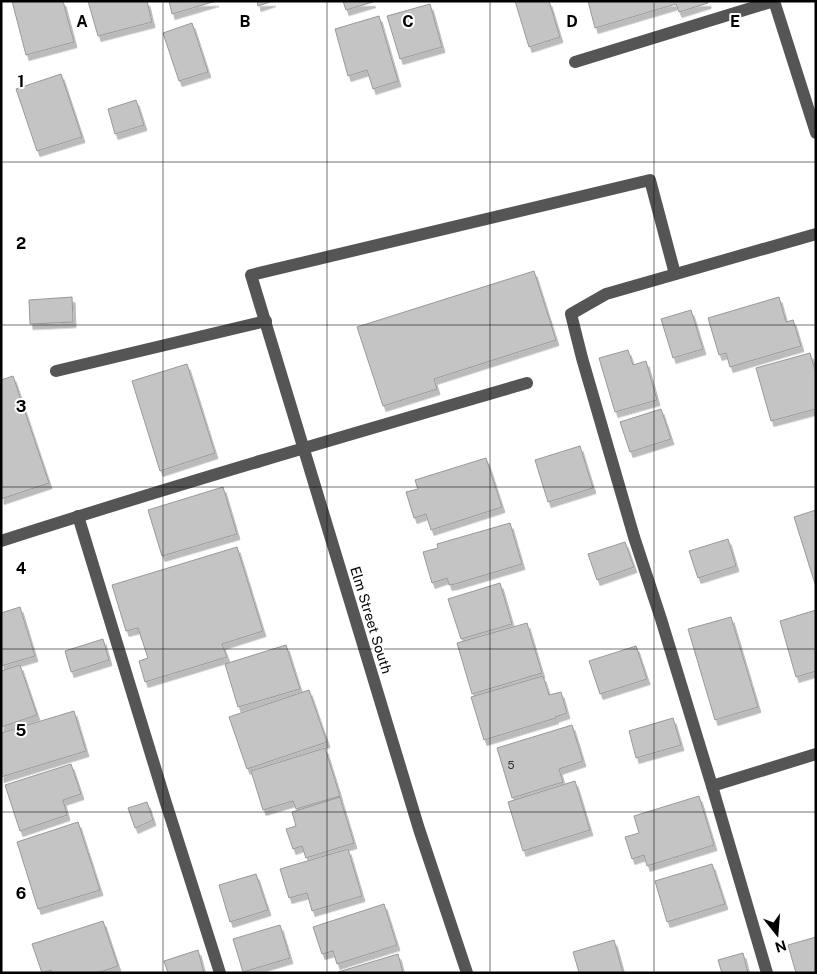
<svg xmlns="http://www.w3.org/2000/svg" width="817" height="974" font-family="'Public Sans',sans-serif">
	<defs>
		<filter id="shadow"><feDropShadow dx="3" dy="5.5" stdDeviation="0" flood-color="#0004"/></filter>
	</defs>
	<rect width="100%" height="100%" fill="#fff"/>
	<g fill="#c4c4c4" stroke="#999" filter="url(#shadow)">
		<polygon points="12,1 63,1 74,42 26,55"/>
		<polygon points="88,1 147,1 152,22 98,36"/>
		<polygon points="169,1 216,1 172,14"/>
		<polygon points="257,1 273,1 258,6"/>
		<polygon points="343,1 372,1 373,2 346,10"/>
		<polygon points="515,1 549,1 560,37 529,47"/>
		<polygon points="588,1 708,1 708,3 679,12 676,4 595,28"/>
		<polygon points="430,4 442,47 400,59 387,16"/>
		<polygon points="379,16 398,81 373,89 367,70 348,76 335,29"/>
		<polygon points="192,23 208,72 179,81 163,33"/>
		<polygon points="61,74 82,137 37,151 16,89"/>
		<polygon points="136,100 144,125 115,134 108,109"/>
		<polygon points="534,271 556,340 434,379 437,389 383,406 357,327"/>
		<polygon points="72,297 73,322 30,324 29,300"/>
		<polygon points="779,297 786,322 793,320 801,346 730,367 726,353 719,355 708,318"/>
		<polygon points="691,310 703,349 673,358 661,319"/>
		<polygon points="628,350 633,365 646,361 657,400 615,412 599,358"/>
		<polygon points="810,353 816,373 816,409 771,421 756,368"/>
		<polygon points="187,364 215,453 160,471 132,381"/>
		<polygon points="13,376 49,483 1,499 1,380"/>
		<polygon points="661,409 671,439 630,452 620,422"/>
		<polygon points="580,446 593,488 548,502 535,460"/>
		<polygon points="486,458 502,507 431,530 426,514 414,518 406,492 418,489 415,480"/>
		<polygon points="223,487 237,534 162,556 148,510"/>
		<polygon points="816,510 816,587 794,517"/>
		<polygon points="510,523 522,564 455,584 449,585 447,578 432,583 423,552 438,548 437,544"/>
		<polygon points="728,539 736,566 698,578 689,551"/>
		<polygon points="625,542 634,567 597,580 588,554"/>
		<polygon points="237,547 263,631 222,644 227,657 145,682 139,661 148,658 138,628 126,631 112,585"/>
		<polygon points="500,583 512,624 461,639 448,599"/>
		<polygon points="20,607 35,656 1,666 1,613"/>
		<polygon points="816,610 816,671 796,677 780,621"/>
		<polygon points="731,617 758,707 715,720 688,629"/>
		<polygon points="527,623 542,673 472,694 457,643"/>
		<polygon points="103,639 109,660 71,672 65,651"/>
		<polygon points="286,645 300,689 238,707 225,664"/>
		<polygon points="636,646 647,679 600,694 589,661"/>
		<polygon points="20,665 37,715 1,727 1,671"/>
		<polygon points="543,676 549,695 561,692 567,713 555,717 556,718 484,740 471,697"/>
		<polygon points="309,690 327,742 247,769 229,717"/>
		<polygon points="74,711 86,751 1,777 1,733"/>
		<polygon points="673,718 681,745 636,758 629,731"/>
		<polygon points="572,725 583,761 559,769 563,782 512,798 497,748"/>
		<polygon points="325,748 340,796 296,809 293,801 263,810 251,771"/>
		<polygon points="71,764 81,794 63,800 67,815 20,831 5,785"/>
		<polygon points="575,781 590,830 523,851 508,802"/>
		<polygon points="699,796 714,845 647,866 644,855 632,859 625,837 639,833 634,816"/>
		<polygon points="340,797 354,843 306,858 302,846 293,849 286,829 296,826 292,812"/>
		<polygon points="147,802 153,820 135,828 128,808"/>
		<polygon points="78,822 100,890 38,909 17,842"/>
		<polygon points="348,849 362,896 312,911 307,893 289,898 280,869"/>
		<polygon points="712,864 725,904 667,922 655,881"/>
		<polygon points="256,874 268,910 230,922 219,885"/>
		<polygon points="384,904 397,945 337,964 333,951 322,954 313,927"/>
		<polygon points="103,921 118,966 97,973 52,973 51,970 42,973 32,944"/>
		<polygon points="280,925 290,958 243,972 233,939"/>
		<polygon points="816,937 816,973 796,973 788,945"/>
		<polygon points="614,940 623,973 575,973 579,972 573,952"/>
		<polygon points="198,950 204,973 168,973 164,961"/>
		<polygon points="743,953 748,973 722,973 718,960"/>
		<polygon points="398,954 403,973 338,972"/>
	</g>
	<g fill="none" stroke-linecap="round" stroke-linejoin="round">
		<g stroke="#555" stroke-width="12">
			<polyline points="774,1 816,133"/>
			<polyline points="575,62 774,1"/>
			<polyline points="56,371 266,321"/>
			<polyline points="78,516 165,800 220,973"/>
			<path d="M1,541C175,485 351,434 527,383"/>
			<polyline points="712,786 816,754"/>
			<polyline points="467,973 419,829 251,275 650,180 675,274"/>
			<polyline points="767,973 712,786 661,619 634,537 582,358 571,314 606,294 816,234"/>
		</g>
	</g>
	<path fill="none" stroke="#000" stroke-width="1" stroke-opacity="0.55" d="M163,1V973M327,1V973M490,1V973M654,1V973M1,162H816M1,325H816M1,487H816M1,649H816M1,812H816"/>
	<g text-anchor="middle" stroke-width="4" stroke-linejoin="round" paint-order="stroke">
		<g font-size="11" fill="#313131">
			<text x="511" y="769">5</text>
		</g>
		<g font-size="14" fill="#000" stroke="#fff">
			<text transform="translate(371 620) rotate(73)" y="5">Elm Street South</text>
		</g>
	</g>
	<g font-size="16" text-anchor="middle" font-weight="bold" fill="#000" stroke="#fff" stroke-width="4" stroke-linejoin="round" paint-order="stroke">
		<text x="82" y="27">A</text>
		<text x="245" y="27">B</text>
		<text x="408" y="27">C</text>
		<text x="572" y="27">D</text>
		<text x="735" y="27">E</text>
		<text x="21" y="87">1</text>
		<text x="21" y="249">2</text>
		<text x="21" y="412">3</text>
		<text x="21" y="574">4</text>
		<text x="21" y="736">5</text>
		<text x="21" y="899">6</text>
	</g>
	<rect width="817" height="974" fill="none" stroke="#000000" stroke-width="5"/>
	<g transform="translate(777 934) rotate(163)" stroke="#ffffff" stroke-width="4" paint-order="stroke">
	<path d="M0-4L9 19L0 12L-9 19Z" fill="#000000"/>
	<text y="-8" font-size="14" font-weight="bold" text-anchor="middle" fill="#000000">N</text>
	</g>
</svg>
